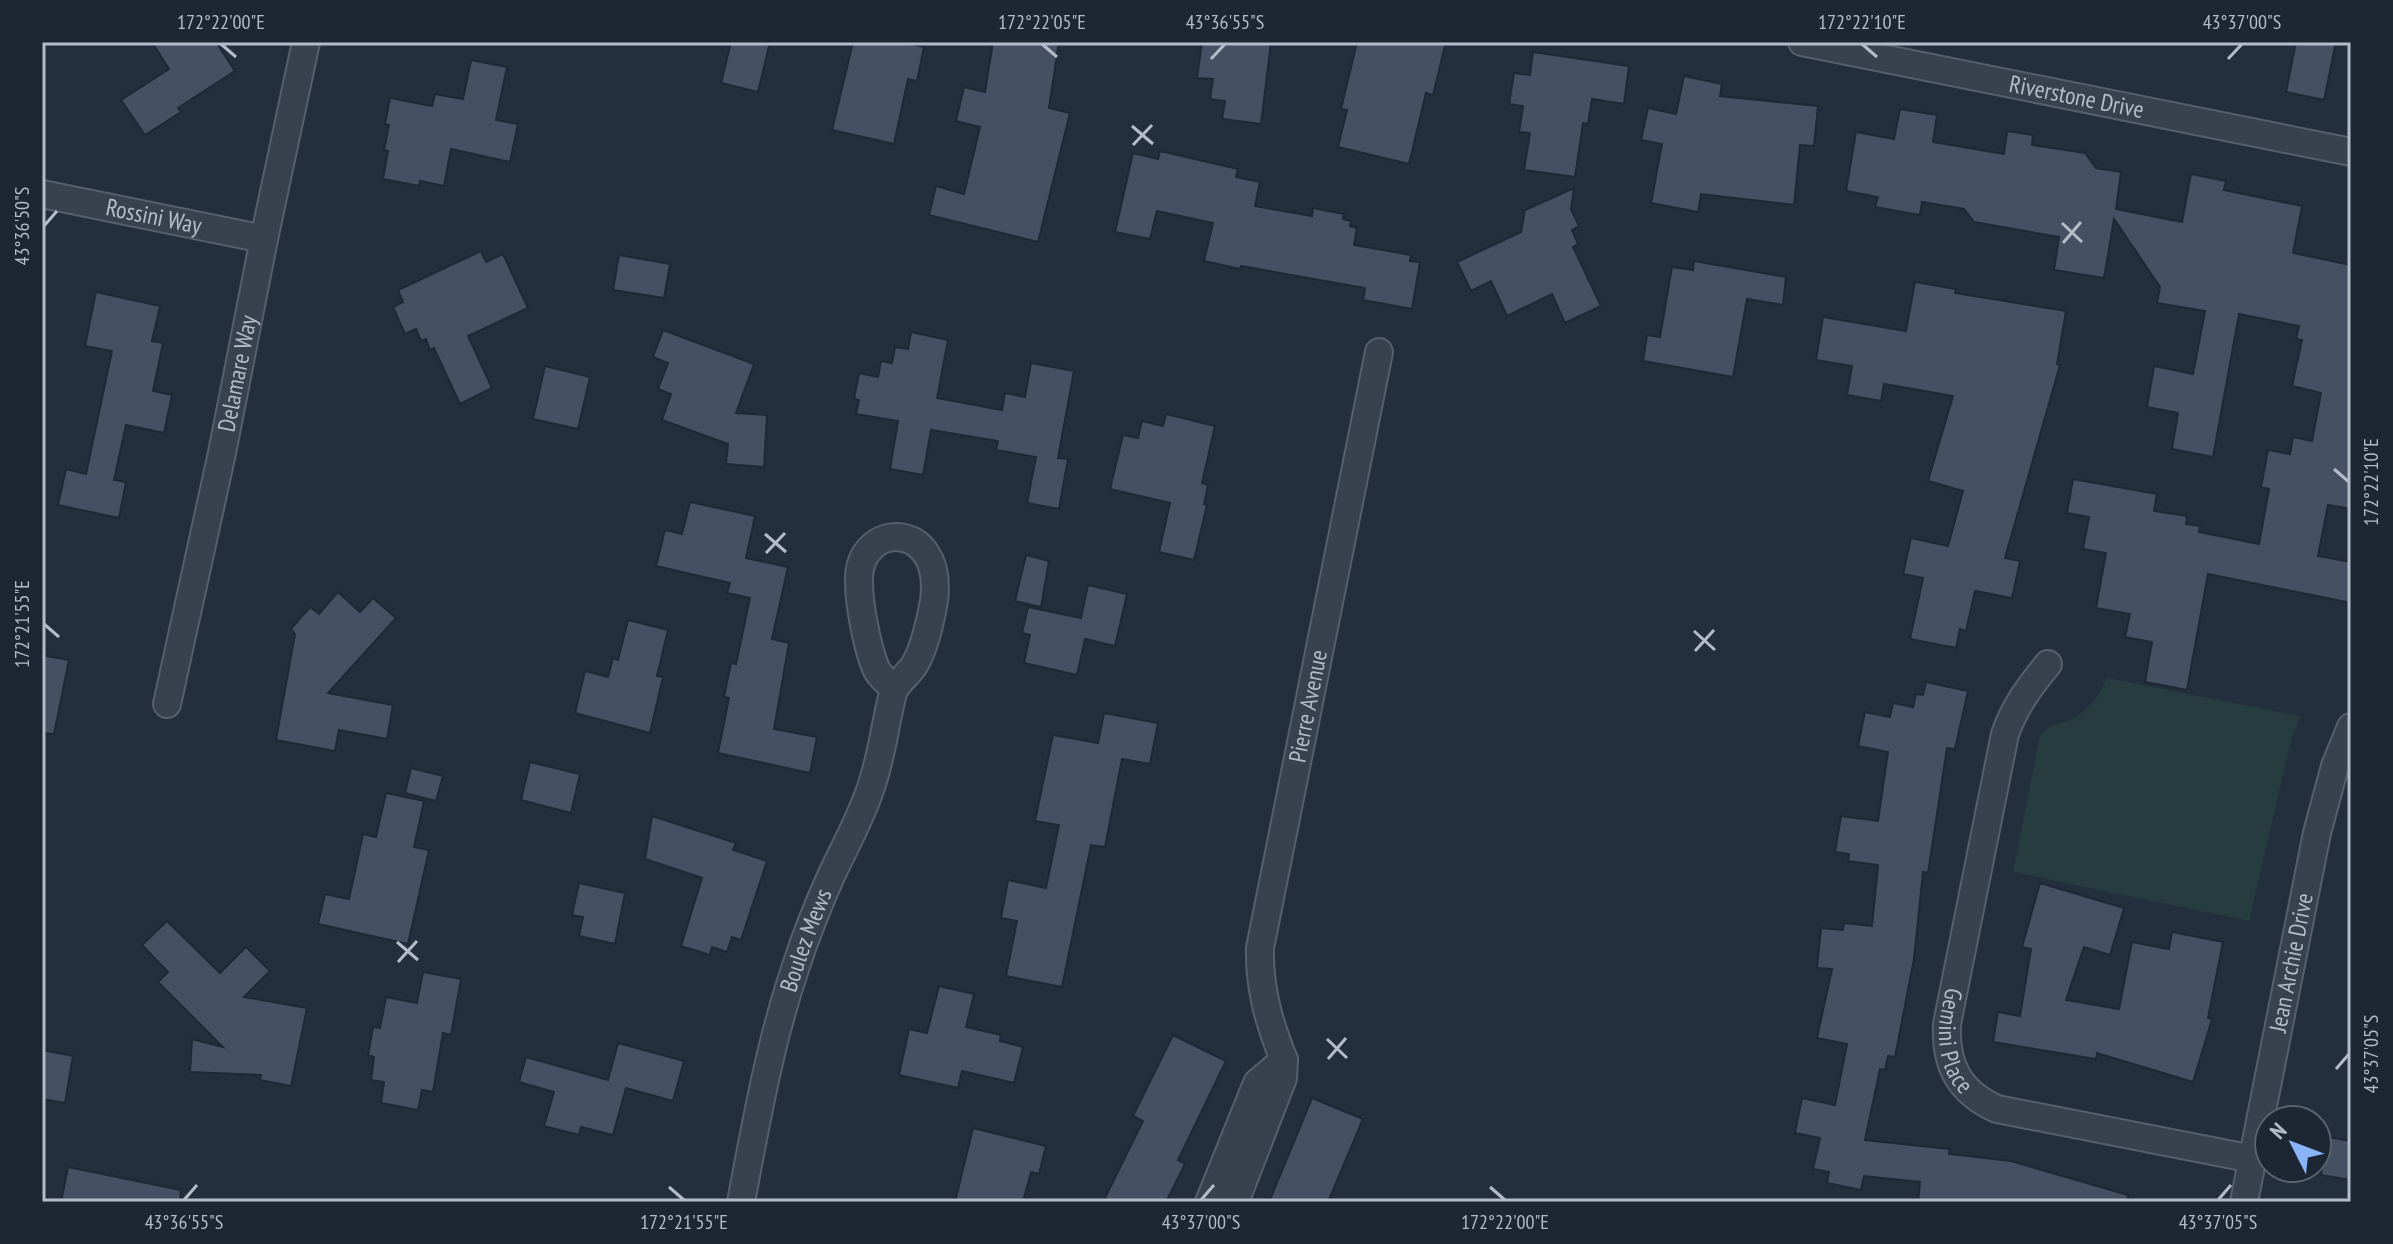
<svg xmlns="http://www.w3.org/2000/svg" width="2393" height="1244" font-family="'PT Sans Narrow',sans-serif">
	<rect width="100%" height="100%" fill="#242f3e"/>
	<path fill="#263c3f" d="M2107,678L2300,716L2291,741L2249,921L2013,872L2040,736C2054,719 2057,727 2074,718C2092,707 2098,696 2107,678Z"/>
	<g fill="#455162" stroke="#1f2835" stroke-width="2">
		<polygon points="152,42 216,42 235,71 178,108 181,112 145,135 121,100 169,69"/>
		<polygon points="731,42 770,42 758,92 721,83"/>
		<polygon points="853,42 903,42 924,47 917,81 908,79 894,144 832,130"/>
		<polygon points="993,42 1059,42 1049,108 1070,113 1038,242 929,215 936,186 964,194 980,127 956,121 964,87 985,92"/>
		<polygon points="1202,42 1271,42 1261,124 1222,119 1225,101 1210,99 1213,79 1197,78"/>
		<polygon points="1357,42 1446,42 1433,95 1426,93 1409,164 1338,147 1347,110 1341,109"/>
		<polygon points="2296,42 2336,42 2324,100 2286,92"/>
		<polygon points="1533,52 1629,66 1624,104 1592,99 1588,124 1583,123 1575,177 1524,170 1530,133 1519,132 1523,106 1509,104 1514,73 1530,75"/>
		<polygon points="471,60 507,67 496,120 518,124 510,162 451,149 444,186 420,181 419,186 383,179 388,151 384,150 389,125 385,124 390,98 432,106 435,94 463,99"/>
		<polygon points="1684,76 1722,84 1720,96 1818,106 1814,146 1800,145 1794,205 1701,194 1698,212 1651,203 1662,144 1641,140 1648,108 1676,114"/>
		<polygon points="1900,109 1937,115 1933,142 2004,154 2007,131 2033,135 2032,145 2085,153 2096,168 2121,172 2116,209 2182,222 2191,174 2226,181 2224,190 2302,206 2293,253 2351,265 2351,509 2328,505 2318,556 2351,562 2351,603 2208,574 2187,690 2145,682 2152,642 2125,637 2130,614 2096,608 2106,553 2083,549 2089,517 2067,513 2073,479 2157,494 2154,511 2187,516 2186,524 2200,526 2199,532 2259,544 2269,489 2261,487 2268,450 2290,454 2293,437 2312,441 2321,393 2292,386 2302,340 2296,339 2299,326 2239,314 2213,457 2172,449 2178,413 2147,407 2154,366 2193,374 2205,311 2157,303 2160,287 2114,219 2104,278 2054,270 2059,237 1974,222 1964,209 1922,202 1920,215 1875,207 1878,197 1846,191 1856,132 1894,139"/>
		<polygon points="1160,151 1238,169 1236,177 1260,182 1255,206 1312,216 1313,208 1344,214 1343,219 1351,221 1350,226 1357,228 1354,245 1411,255 1410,261 1420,262 1412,309 1363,300 1365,288 1241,266 1240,269 1204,261 1213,223 1157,211 1150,239 1115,232 1133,153 1158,159"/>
		<polygon points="1574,188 1571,209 1579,226 1572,230 1578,244 1573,247 1601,306 1565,323 1552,294 1507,316 1491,281 1471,291 1457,262 1521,232 1525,210"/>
		<polygon points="481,251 486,262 503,254 528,308 468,336 492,388 460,404 434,348 430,350 426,339 421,341 416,329 405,334 393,307 403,302 398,290"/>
		<polygon points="619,255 670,264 664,298 613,290"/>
		<polygon points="1694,261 1786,277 1783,305 1747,299 1733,377 1643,361 1647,335 1660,337 1672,267 1693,270"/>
		<polygon points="1915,282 1956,289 1955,293 2066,311 2057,364 2060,365 2005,558 2020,561 2012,598 1975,591 1966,631 1960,629 1956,648 1910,639 1923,578 1903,574 1911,538 1948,546 1963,491 1928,481 1953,396 1884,384 1881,401 1847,395 1852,366 1816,360 1823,317 1906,331"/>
		<polygon points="96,292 160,306 152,341 163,343 153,391 172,395 164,433 126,425 114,480 126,482 119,518 58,505 66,469 86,474 112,351 85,346"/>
		<polygon points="663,330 754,364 736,413 767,415 764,467 726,464 728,444 662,420 671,394 658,389 668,363 653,357"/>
		<polygon points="911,332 948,340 937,398 1002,410 1005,393 1025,397 1031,363 1074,371 1058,458 1068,459 1059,509 1027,503 1036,457 996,450 998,441 931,430 923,475 890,469 898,421 856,414 859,400 854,399 859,373 878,377 881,361 892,363 895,347 908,349"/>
		<polygon points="545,366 590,377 578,429 533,419"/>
		<polygon points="1166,414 1215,426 1202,483 1208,485 1204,504 1207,505 1194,560 1159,552 1170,503 1110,489 1123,435 1138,438 1142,421 1163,426"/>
		<polygon points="690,502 755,516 746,558 788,567 772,639 789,643 774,729 817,737 810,773 718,753 729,698 724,697 731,663 736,664 750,598 727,593 730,583 656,566 665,530 682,534"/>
		<polygon points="1026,555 1049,561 1041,607 1015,601"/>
		<polygon points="1088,585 1127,594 1115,646 1085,639 1077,675 1024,663 1030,635 1022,633 1028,607 1081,618"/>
		<polygon points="338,592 360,612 373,598 396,618 328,693 393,705 387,739 339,730 335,751 276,740 295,634 291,629 310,607 319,614"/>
		<polygon points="628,620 668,630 657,676 663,677 650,733 575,713 585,671 608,677 613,658 618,660"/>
		<polygon points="42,655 69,660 54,734 42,733"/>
		<polygon points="1926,682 1968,691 1955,749 1947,748 1928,873 1923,872 1914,959 1895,1057 1888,1056 1885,1070 1880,1069 1865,1140 1950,1149 1949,1154 2011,1161 2128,1195 2127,1202 1918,1202 1920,1182 1864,1176 1861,1190 1827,1183 1829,1172 1813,1169 1820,1138 1795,1133 1802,1098 1835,1105 1847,1044 1817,1038 1832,969 1817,968 1821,928 1843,930 1844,923 1872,926 1878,865 1848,861 1849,854 1835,852 1841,816 1878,821 1888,752 1858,746 1865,712 1890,717 1893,703 1913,707 1916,694 1923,695"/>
		<polygon points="1104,713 1158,723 1150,764 1122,759 1105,847 1091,845 1062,987 1006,976 1017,921 1001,918 1008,880 1046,888 1059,825 1035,821 1053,735 1098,743"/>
		<polygon points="530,762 580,774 571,813 521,800"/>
		<polygon points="411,768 443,776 436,801 405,793"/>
		<polygon points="386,793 424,801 414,847 429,850 408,944 318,924 325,894 349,899 363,834 376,837"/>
		<polygon points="652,816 736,843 733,850 767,861 741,940 732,937 727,952 712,947 710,955 681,946 702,878 645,859"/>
		<polygon points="579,883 625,893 615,944 579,936 583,917 572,915"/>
		<polygon points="2040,883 2124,908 2110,955 2084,947 2066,1000 2119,1009 2132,942 2169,949 2172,932 2223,942 2208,1018 2212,1019 2193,1082 2097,1053 2096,1059 1993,1042 1998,1012 2020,1016 2031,949 2022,947"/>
		<polygon points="167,921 220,973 246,947 270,971 244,997 307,1008 291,1086 260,1080 261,1075 190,1072 192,1039 223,1047 158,982 168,972 142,945"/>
		<polygon points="423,972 461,979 451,1035 443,1033 433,1092 422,1090 418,1110 381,1103 384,1082 371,1080 374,1057 368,1055 373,1027 380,1028 386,997 417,1003"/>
		<polygon points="939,986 974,994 966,1027 1001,1035 1000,1041 1023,1047 1014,1083 962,1071 958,1088 899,1075 909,1029 927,1033"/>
		<polygon points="1173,1035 1226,1061 1178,1160 1185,1164 1166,1202 1103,1202 1143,1121 1133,1116"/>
		<polygon points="618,1043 684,1061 673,1101 626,1088 613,1135 581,1127 579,1135 544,1126 554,1092 519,1082 526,1057 608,1080"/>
		<polygon points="42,1050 73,1056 65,1103 42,1099"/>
		<polygon points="1312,1098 1363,1119 1328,1202 1269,1202"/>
		<polygon points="973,1128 1046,1146 1039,1174 1031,1172 1023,1202 955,1202"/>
		<polygon points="2327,1137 2351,1141 2351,1180 2321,1175"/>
		<polygon points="68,1167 181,1190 180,1202 61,1202"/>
	</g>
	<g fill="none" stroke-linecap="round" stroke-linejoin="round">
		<g stroke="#565f6c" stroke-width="30">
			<g id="minor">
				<path id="s1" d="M1802,42L2351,152"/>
				<path id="s2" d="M42,194L264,239"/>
				<path id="s3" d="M2048,664C2030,686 2015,706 2005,734L1947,1024C1945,1065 1959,1092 1997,1109L2253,1159"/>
				<path id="s4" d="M167,704L222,453L264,239L306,42"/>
				<path id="s5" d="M1284,1060C1269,1023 1259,988 1260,948L1379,352"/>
				<path id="s6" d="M741,1202C756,1123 770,1042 796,966C806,935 818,905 831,876C845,846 861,818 871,787C882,756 885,724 893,693C896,683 909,674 915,664C924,649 931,618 934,601C945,518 856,520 859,583C859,604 867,646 875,666C878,675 887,682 894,688"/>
				<polyline points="1209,1202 1257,1083 1284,1060 1283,1078 1235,1202"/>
				<path id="s7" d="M2244,1202L2317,833L2335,766L2351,727"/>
			</g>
		</g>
		<use href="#minor" stroke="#38414e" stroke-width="26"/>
	</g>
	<path fill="none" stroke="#b4bcc9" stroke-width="3" d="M221,44L236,57M1042,44L1057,57M1862,44L1877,57M1211,59L1225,44M2228,59L2242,44M1132,126L1153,144M1133,145L1152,125M2062,223L2082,242M44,226L57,211M2063,243L2081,222M2334,469L2349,482M765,534L786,552M766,553L785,533M44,624L59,637M1694,631L1715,650M1695,651L1714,630M397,942L418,960M398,962L417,941M1327,1039L1347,1058M1328,1059L1346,1038M2336,1069L2349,1054M669,1187L684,1200M1490,1187L1505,1200M184,1200L197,1185M1201,1200L1214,1185M2218,1200L2231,1185"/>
	<g text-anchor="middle" stroke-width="6" stroke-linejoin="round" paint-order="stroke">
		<g font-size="24" fill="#b4bcc9" stroke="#1d2633">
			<text dy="8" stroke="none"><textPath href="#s1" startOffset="280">Riverstone Drive</textPath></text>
			<text dy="8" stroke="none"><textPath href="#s2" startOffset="114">Rossini Way</textPath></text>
			<text dy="8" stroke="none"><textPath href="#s4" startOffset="338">Delamare Way</textPath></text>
			<text dy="8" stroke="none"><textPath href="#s5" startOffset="362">Pierre Avenue</textPath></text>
			<text dy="8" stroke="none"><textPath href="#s6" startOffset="270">Boulez Mews</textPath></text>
			<text dy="8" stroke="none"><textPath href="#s7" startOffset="244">Jean Archie Drive</textPath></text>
			<text dy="8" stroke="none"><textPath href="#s3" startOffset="396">Gemini Place</textPath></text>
		</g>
	</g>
	<rect width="2393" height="1244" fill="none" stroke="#1d2633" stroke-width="88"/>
	<g transform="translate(2293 1144) rotate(312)"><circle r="38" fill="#1d2633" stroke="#59626f" stroke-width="2"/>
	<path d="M0-6L14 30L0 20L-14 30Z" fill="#8ab4f8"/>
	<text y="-12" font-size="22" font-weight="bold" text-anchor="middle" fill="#b4bcc9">N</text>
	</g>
	<rect x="44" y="44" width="2305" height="1156" fill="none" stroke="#b4bcc9" stroke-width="3"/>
	<g font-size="20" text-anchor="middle" fill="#b4bcc9">
		<text x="221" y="29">172°22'00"E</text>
		<text x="1042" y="29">172°22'05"E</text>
		<text x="1225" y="29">43°36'55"S</text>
		<text x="1862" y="29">172°22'10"E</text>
		<text x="2242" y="29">43°37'00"S</text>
		<text transform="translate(22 226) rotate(-90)" y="7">43°36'50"S</text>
		<text transform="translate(2371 482) rotate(-90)" y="7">172°22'10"E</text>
		<text transform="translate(22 624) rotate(-90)" y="7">172°21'55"E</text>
		<text transform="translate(2371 1054) rotate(-90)" y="7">43°37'05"S</text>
		<text x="184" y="1229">43°36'55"S</text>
		<text x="684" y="1229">172°21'55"E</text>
		<text x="1201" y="1229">43°37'00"S</text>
		<text x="1505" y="1229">172°22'00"E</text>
		<text x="2218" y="1229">43°37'05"S</text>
	</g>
</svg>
